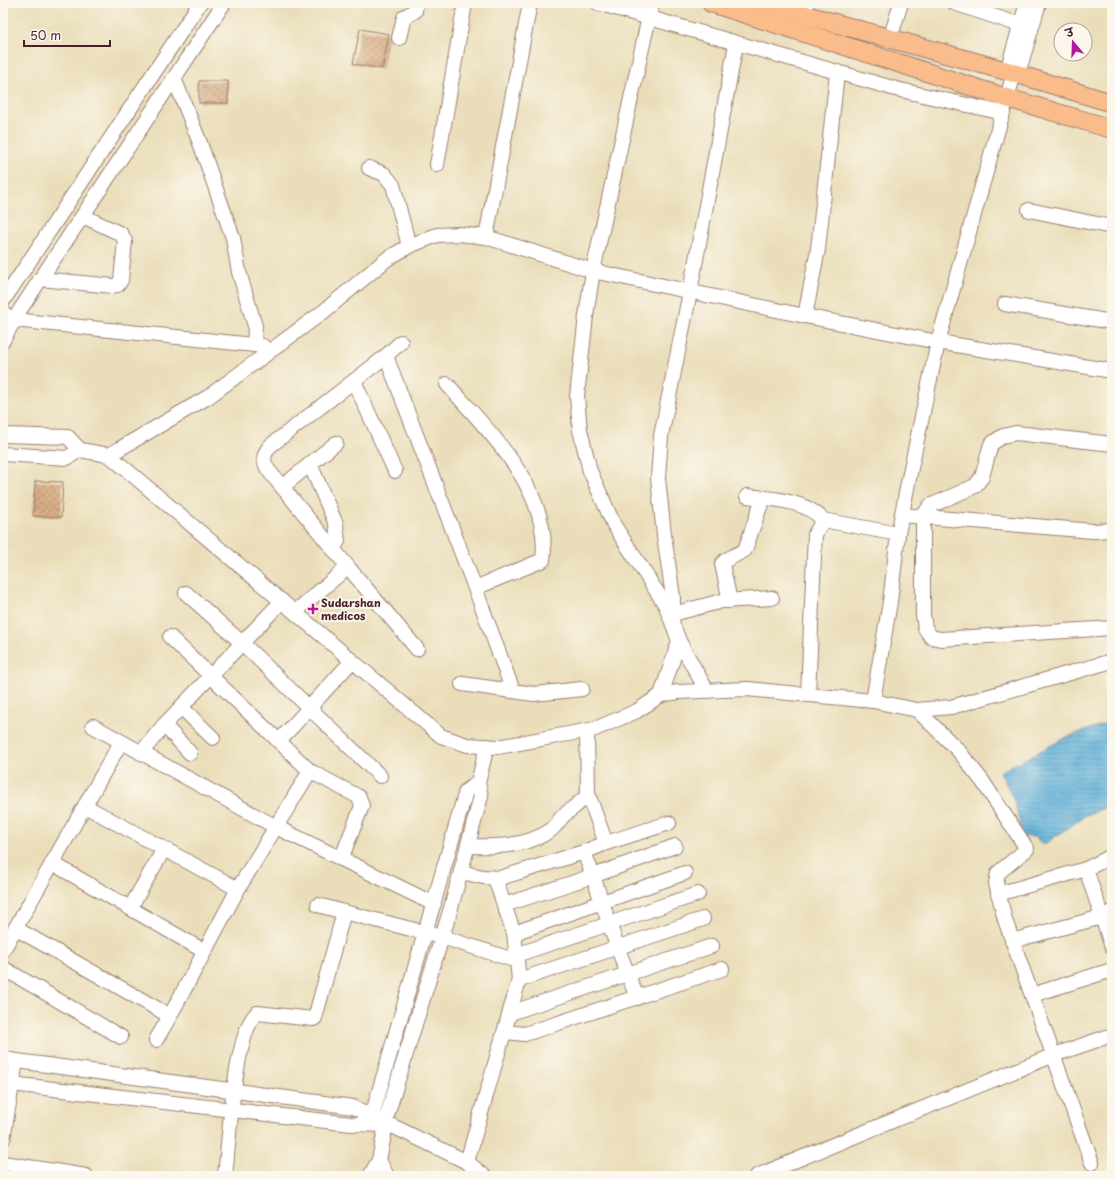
<svg xmlns="http://www.w3.org/2000/svg" width="1115" height="1179" font-family="'Playpen Sans','Playpen Sans Deva',sans-serif">
	<defs>
		<pattern id="water-rules" width="6" height="5" patternUnits="userSpaceOnUse"><rect width="6" height="5" fill="#5eb1da"/><path d="M0 2.5h6" fill="none" stroke="#508fb1"/></pattern>
		<pattern id="building-cross-hatch" width="8" height="8" patternUnits="userSpaceOnUse"><rect width="8" height="8" fill="#d9ad85"/><path d="M0 0l8 8M0 8l8-8" fill="none" stroke="#b28c6d"/></pattern>
	</defs>
	<rect width="100%" height="100%" fill="#fbf7ec"/>
	<filter id="ink" filterUnits="userSpaceOnUse"><feTurbulence type="fractalNoise" baseFrequency=".025" numOctaves="2"/><feDisplacementMap in="SourceGraphic" scale="8" xChannelSelector="R" yChannelSelector="G"/><feConvolveMatrix kernelMatrix="1 2 1 2 8 2 1 2 1" color-interpolation-filters="sRGB"/></filter>
	<filter id="wash" filterUnits="userSpaceOnUse"><feTurbulence type="fractalNoise" baseFrequency=".012" numOctaves="4" result="noise"/><feDisplacementMap in="SourceGraphic" scale="16" xChannelSelector="R" yChannelSelector="G"/><feGaussianBlur stdDeviation="0.9" result="paint"/><feColorMatrix in="noise" values="0 0 0 0 0 0 0 0 0 0 0 0 0 0 0 0 0 1.4 0 .05"/><feComposite in="paint" operator="in"/></filter>
	<g filter="url(#wash)">
		<rect width="100%" height="100%" fill="#eadeba"/>
		<polygon fill="url(#water-rules)" stroke="#546882" points="1107,723 1112,723 1112,805 1086,815 1043,845 1036,837 1023,836 1014,800 1000,772 1067,737"/>
		<g id="blocks">
			<g fill="url(#building-cross-hatch)">
				<polygon points="360,29 389,34 382,69 353,64"/>
				<rect x="199" y="81" width="29" height="22"/>
				<polygon points="35,481 63,482 61,517 33,516"/>
			</g>
		</g>
	</g>
	<g filter="url(#ink)">
		<use href="#blocks" fill-opacity="0" stroke="#9a7e72" stroke-width="1"/>
		<g fill="none" stroke-linecap="round" stroke-linejoin="round">
			<g stroke="#9a7e72" stroke-width="16">
				<g id="minor">
					<polyline points="598,3 896,89 1003,113"/>
					<polyline points="652,3 593,271 586,316 577,396 580,430 590,471 614,525 666,606 679,641 707,691"/>
					<polyline points="954,3 1020,25"/>
					<polyline points="803,15 807,3"/>
					<polyline points="399,38 404,17 415,11 416,3"/>
					<polyline points="890,39 901,3"/>
					<polyline points="1007,71 1027,3"/>
					<polyline points="1018,74 1039,3"/>
					<polyline points="174,78 200,143 233,238 239,272 255,326 254,345"/>
					<polyline points="437,165 465,3"/>
					<polyline points="369,168 384,174 393,185 409,246"/>
					<polyline points="1029,210 1112,227"/>
					<polyline points="486,237 530,3"/>
					<polyline points="40,279 113,286 118,285 121,280 125,241 121,234 83,216"/>
					<polyline points="3,301 200,3"/>
					<polyline points="1005,304 1112,322"/>
					<polyline points="3,313 14,320 263,346"/>
					<polyline points="805,316 818,249 837,73"/>
					<polyline points="3,340 20,310 224,3"/>
					<polyline points="386,356 475,588"/>
					<polyline points="354,381 395,471"/>
					<path d="M447,384C488,431 552,491 543,560L475,588L513,691"/>
					<polyline points="3,435 68,437 80,450"/>
					<polyline points="1112,444 1016,433 1003,436 991,444 982,477 975,486 930,506 923,516 923,615 925,628 931,637 941,639 1112,628"/>
					<polyline points="3,454 67,458 80,450 109,455 441,736 467,745 498,747 595,729 637,711 661,695 678,692 747,689 873,701 917,710 951,707 1112,661"/>
					<polyline points="109,455 208,397 323,312 387,259 409,246 437,235 459,234 486,237 593,271 805,316 938,342 1112,371"/>
					<polyline points="310,464 336,524 338,541 333,549"/>
					<polyline points="282,487 336,443"/>
					<path d="M747,496C772,499 806,500 823,520L898,534"/>
					<polyline points="902,515 1093,531 1112,530"/>
					<polyline points="348,567 417,649"/>
					<polyline points="186,593 242,643 380,776"/>
					<polyline points="730,601 722,564 726,560 745,550 763,498"/>
					<path d="M295,612L348,567L269,471C262,461 263,455 270,446L386,356L401,342"/>
					<polyline points="673,614 722,601 772,598"/>
					<polyline points="673,617 673,597 664,535 658,478 661,436 690,292 736,44"/>
					<polyline points="170,637 310,771 359,797 362,806 341,859"/>
					<polyline points="462,684 534,694 582,689"/>
					<polyline points="661,695 679,641"/>
					<polyline points="808,695 815,534 823,520"/>
					<polyline points="873,701 890,602 898,534 911,468 938,342 1014,73"/>
					<polyline points="181,707 213,738"/>
					<polyline points="917,710 958,750 983,782 1027,849 998,873 996,883 1005,920 1092,1163"/>
					<polyline points="164,725 190,753"/>
					<polyline points="93,726 276,827 434,904"/>
					<polyline points="279,741 352,661"/>
					<polyline points="141,753 164,725 282,601"/>
					<polyline points="588,794 606,843 584,852 593,876 675,846"/>
					<polyline points="85,806 238,889"/>
					<polyline points="606,843 669,823"/>
					<path d="M468,846C495,847 527,847 551,830C556,826 559,820 563,816C572,808 580,804 588,794L587,731"/>
					<polyline points="52,863 204,951"/>
					<polyline points="1086,869 1112,856"/>
					<polyline points="461,872 483,877 500,878 584,852"/>
					<polyline points="495,878 504,905"/>
					<polyline points="998,894 1086,869 1112,947"/>
					<polyline points="318,905 344,912"/>
					<polyline points="130,908 164,849"/>
					<polyline points="15,928 170,1016 238,889 310,771"/>
					<polyline points="514,933 685,873"/>
					<polyline points="1012,941 1102,917 1112,912"/>
					<polyline points="3,950 121,742"/>
					<polyline points="516,955 698,894"/>
					<polyline points="3,968 121,1037"/>
					<polyline points="519,980 703,919"/>
					<polyline points="1032,995 1112,970"/>
					<polyline points="510,1013 712,946"/>
					<polyline points="505,1032 525,1034 722,969"/>
					<polyline points="156,1040 170,1016"/>
					<polyline points="3,1059 353,1107 467,1162 484,1176"/>
					<polyline points="3,1083 351,1124 386,1125"/>
					<polyline points="372,1116 466,791 478,783"/>
					<polyline points="385,1122 451,908 481,796 478,783 487,746"/>
					<polyline points="3,1139 16,1061"/>
					<polyline points="379,1160 387,1176"/>
					<polyline points="467,1162 519,980 514,933 504,905 593,876 617,946 637,998"/>
					<polyline points="3,1163 86,1176"/>
					<path d="M225,1176C229,1143 234,1033 257,1013L313,1019L315,1018L344,912L442,937L517,961"/>
					<polyline points="370,1176 379,1160 386,1125"/>
					<polyline points="757,1176 1054,1055 1112,1035"/>
				</g>
			</g>
			<g stroke="#9a7e72" stroke-width="20">
				<g id="major">
					<polyline points="711,3 1007,98 1112,129"/>
					<polyline points="763,3 1014,73 1112,103"/>
				</g>
			</g>
			<use href="#minor" stroke="#fff" stroke-width="14"/>
			<use href="#major" stroke="#f9bc8a" stroke-width="18"/>
		</g>
	</g>
	<path fill="#b5179e" stroke="#fbf7ec" stroke-width="1.5" d="M311 603h4v4h4v4h-4v4h-4v-4h-4v-4h4z"/>
	<g text-anchor="middle" stroke-width="4" stroke-linejoin="round" paint-order="stroke">
		<g font-size="11" font-weight="bold" fill="#4a1f2b" stroke="#fbf7ec" text-anchor="start">
			<text x="321" y="607">Sudarshan<tspan x="321" dy="13">medicos</tspan></text>
		</g>
	</g>
	<rect width="1115" height="1179" fill="none" stroke="#fbf7ec" stroke-width="16"/>
	<g transform="translate(1073 42) rotate(341)"><circle r="19" fill="#fbf7ec" stroke="#b4a19f"/>
	<path d="M0-3L7 15L0 10L-7 15Z" fill="#b5179e"/>
	<text y="-6" font-size="11" font-weight="bold" text-anchor="middle" fill="#4a1f2b">उ</text>
	</g>
	<path d="M24 40v6h86v-6" fill="none" stroke="#4a1f2b" stroke-width="2"/>
	<text x="30" y="40" font-size="12" fill="#4a1f2b" stroke="#fbf7ec" stroke-width="3" paint-order="stroke">50 m</text>
</svg>
